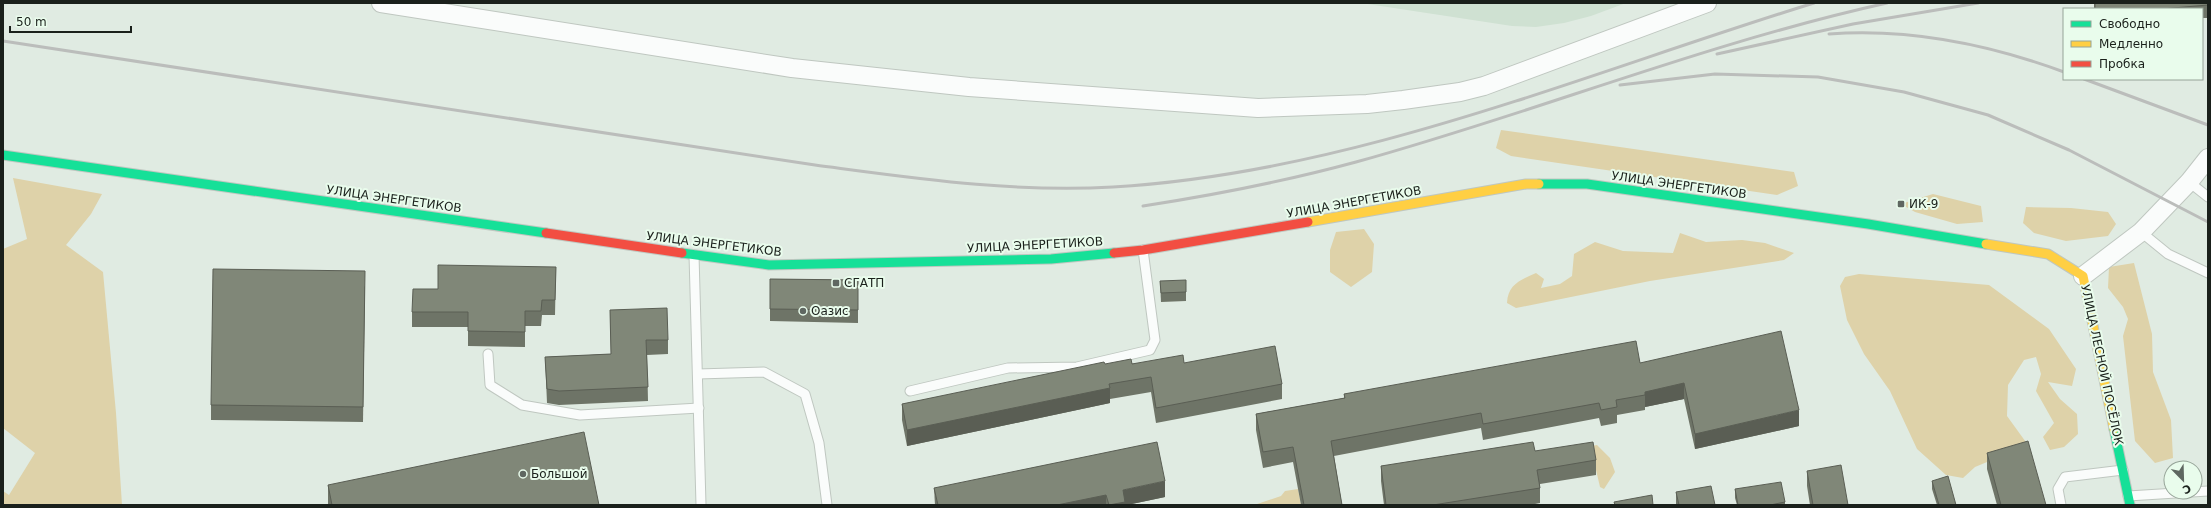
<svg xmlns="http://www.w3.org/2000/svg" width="2211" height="508" font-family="'DejaVu Sans',sans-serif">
	<rect width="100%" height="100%" fill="#e0ebe2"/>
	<polygon fill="#cfe1d2" points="1361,3 1626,3 1591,16 1564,23 1536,27 1512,26"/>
	<g fill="#ded2a9">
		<polygon points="1501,130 1794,172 1798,186 1777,195 1511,156 1496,148"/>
		<polygon points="13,178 102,194 91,214 66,245 103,272 116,413 122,505 3,505 3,491 9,495 35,453 3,428 3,249 27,239"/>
		<polygon points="1933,194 1981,206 1983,222 1957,224 1915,212 1901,204"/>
		<polygon points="2026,207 2071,208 2108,212 2116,224 2108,236 2066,241 2034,233 2023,223"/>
		<polygon points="1364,229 1374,244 1372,272 1351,287 1330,272 1330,250 1336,232"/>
		<path d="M1680,233L1706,242L1742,240L1765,243L1794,253L1784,260L1650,281L1516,308L1507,303C1508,284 1521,280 1536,273L1544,279L1541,288L1560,284L1572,276L1574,254L1595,242L1623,251L1673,253Z"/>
		<polygon points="2134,263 2152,334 2153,372 2171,420 2173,458 2155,463 2135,441 2123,336 2128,319 2123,307 2108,288 2109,267"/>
		<polygon points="1859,274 1989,285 2049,329 2076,369 2072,386 2048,382 2060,399 2077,414 2078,434 2064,447 2050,450 2043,437 2054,423 2036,391 2041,374 2036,357 2024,360 2008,385 2007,416 2028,445 1975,467 1963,478 1946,475 1917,449 1890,391 1864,354 1847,320 1840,286 1845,277"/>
		<polygon points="1597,445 1610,458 1615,472 1604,489 1600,487 1593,457 1573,449"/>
		<polygon points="1298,489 1301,505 1254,505 1281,496 1285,491"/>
	</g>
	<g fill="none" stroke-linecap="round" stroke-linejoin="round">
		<g stroke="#bfc7c0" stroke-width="11">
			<g id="lane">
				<polyline points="2189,182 2208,197"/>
				<polyline points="2141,232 2168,254 2208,273"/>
				<polyline points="694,255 701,505"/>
				<polyline points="488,354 490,385 522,405 580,415 699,408"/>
				<polyline points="698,374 764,372 805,394 819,443 827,505"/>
				<polyline points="910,391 1008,368 1077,367 1150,350 1155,340 1143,250"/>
				<polyline points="2128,496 2208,491"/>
				<polyline points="2061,505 2058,489 2065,477 2123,470"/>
			</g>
		</g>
		<g stroke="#bfc7c0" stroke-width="20">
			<g id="street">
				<polyline points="381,3 792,68 969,87 1258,108 1367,104 1403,100 1460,92 1484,86 1707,3"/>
				<polyline points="2083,276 2141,232 2189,182 2208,158"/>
			</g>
		</g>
		<g stroke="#bfc7c0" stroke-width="11">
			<g id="fast">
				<polyline points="3,155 546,233"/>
				<polyline points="1539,184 1587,184 1868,224 1986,244"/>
				<polyline points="682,253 769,265 1051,259 1114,253"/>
				<polyline points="2114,429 2130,505"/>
			</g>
		</g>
		<g stroke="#bfc7c0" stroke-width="11">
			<g id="slow">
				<polyline points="1308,222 1526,184 1539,184"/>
				<polyline points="1986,244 2048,254 2083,276 2114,429"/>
			</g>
		</g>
		<g stroke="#bfc7c0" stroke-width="11">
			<g id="jam">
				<polyline points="546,233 682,253"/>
				<polyline points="1114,253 1143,250 1308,222"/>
			</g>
		</g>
		<use href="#lane" stroke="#fafcfb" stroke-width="9"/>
		<use href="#street" stroke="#fafcfb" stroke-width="18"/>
		<use href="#fast" stroke="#16e098" stroke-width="9"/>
		<use href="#slow" stroke="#ffcf43" stroke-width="9"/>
		<use href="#jam" stroke="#f24e42" stroke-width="9"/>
		<g stroke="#bbbdbb" stroke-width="3">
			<path d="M1829,34C1910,28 1988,44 2064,72"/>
			<path d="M3,41L815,165C914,178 1013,193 1113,187C1353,173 1586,73 1814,3"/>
			<polyline points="1717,54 1853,24 1978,3"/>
			<polyline points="2084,79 2208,125"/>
			<polyline points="1620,85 1715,74 1818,77 1904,92 1988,115 2069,150 2208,222"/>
			<path d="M1143,206C1215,195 1286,181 1356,162C1534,113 1706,43 1887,3"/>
		</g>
	</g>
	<g fill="#6e7467">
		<polygon points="2094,3 2208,3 2208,18 2202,18 2202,9 2094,9"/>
		<polygon points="556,267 555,315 542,315 541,326 525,326 525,347 468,346 468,327 412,327 412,312 438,289"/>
		<polygon points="770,279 858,280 858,323 770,321"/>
		<polygon points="1160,281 1186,292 1186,301 1161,302"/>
		<polygon points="365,286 363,422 211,420 211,405"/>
		<polygon points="610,310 668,340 668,354 647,355 648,401 559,405 547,403 545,357 611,354"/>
		<polygon points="1184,363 1282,384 1282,399 1156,423 1151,392 1110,399 1110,403 907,446 902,420 902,404 1105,364"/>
		<polygon points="1640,363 1799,426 1695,449 1684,399 1645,407 1645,410 1617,415 1617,423 1601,426 1599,418 1483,440 1481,428 1334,456 1342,505 1301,505 1293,462 1263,468 1256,430 1256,414 1344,398 1344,394"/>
		<polygon points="1535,451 1596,460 1596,475 1540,484 1540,503 1530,505 1384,505 1381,481 1381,466"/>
		<polygon points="1987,453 2046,505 1997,505 1987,469"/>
		<polygon points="1807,471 1848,505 1810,505 1807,486"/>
		<polygon points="1932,481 1956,505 1937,505 1932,489"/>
		<polygon points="328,485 599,505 328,505"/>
		<polygon points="934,488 1165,497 1127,505 935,505"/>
		<polygon points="1735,489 1785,502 1785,505 1737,505 1735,498"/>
		<polygon points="1676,492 1715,505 1676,505"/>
	</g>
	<g fill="#5a5e54">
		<polygon points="1684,383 1684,399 1645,407 1645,392"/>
		<polygon points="1110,388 1110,403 907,446 907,430"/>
		<polygon points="1799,410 1799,426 1695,449 1695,434"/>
		<polygon points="1165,481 1165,497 1127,505 1112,505 1123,490"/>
		<polygon points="1106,495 1106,505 1057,505"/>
	</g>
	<g fill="#808778" stroke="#5a5e54">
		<polygon points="2095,3 2208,3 2208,5 2161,9 2095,9"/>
		<polygon points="438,265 556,267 555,300 542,300 541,311 525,311 525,332 468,331 468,312 412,312 413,289 438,289"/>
		<polygon points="213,269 365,271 363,407 211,405"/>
		<polygon points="770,279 858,280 858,310 770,309"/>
		<polygon points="1186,280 1186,292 1161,293 1160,281"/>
		<polygon points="667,308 668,340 646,340 648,387 559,391 547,389 545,357 611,354 610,310"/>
		<polygon points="1781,331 1799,410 1695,434 1684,383 1645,392 1645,395 1616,400 1617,407 1601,410 1599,403 1483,424 1481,413 1331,441 1342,505 1304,505 1293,447 1263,452 1256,414 1345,398 1344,394 1636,341 1640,363"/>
		<polygon points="1275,346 1282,384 1156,408 1151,377 1109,384 1110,388 907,430 902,404 1104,362 1105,364 1131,359 1132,364 1183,355 1184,363"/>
		<polygon points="584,432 599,505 332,505 328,485"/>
		<polygon points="2028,441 2046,505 2001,505 1987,453"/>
		<polygon points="1157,442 1165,481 1123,490 1125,502 1109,505 1106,495 1057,505 938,505 934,488"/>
		<polygon points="1533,442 1535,451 1593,442 1596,460 1537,470 1540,488 1433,505 1386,505 1381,466"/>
		<polygon points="1841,465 1848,505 1813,505 1807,471"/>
		<polygon points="1948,476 1956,505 1939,505 1932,481"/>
		<polygon points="1781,482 1785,502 1770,505 1738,505 1735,489"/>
		<polygon points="1711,486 1715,505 1679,505 1676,492"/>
		<polygon points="1652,495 1653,505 1615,505 1614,502"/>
	</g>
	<g fill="#5f6761" stroke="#e9fcec" stroke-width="1.5">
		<rect x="1897" y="200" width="8" height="8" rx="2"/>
		<rect x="832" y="279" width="8" height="8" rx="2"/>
		<circle cx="803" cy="311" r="4"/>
		<circle cx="523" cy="474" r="4"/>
	</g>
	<g text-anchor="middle" stroke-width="4" stroke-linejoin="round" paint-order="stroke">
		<g font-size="12" fill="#1a201b" stroke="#e9fcec">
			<text transform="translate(1679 185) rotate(8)" y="4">УЛИЦА ЭНЕРГЕТИКОВ</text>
			<text transform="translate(394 199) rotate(8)" y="4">УЛИЦА ЭНЕРГЕТИКОВ</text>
			<text transform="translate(1354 202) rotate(-10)" y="4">УЛИЦА ЭНЕРГЕТИКОВ</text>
			<text transform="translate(714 244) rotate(7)" y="4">УЛИЦА ЭНЕРГЕТИКОВ</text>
			<text transform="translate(1035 245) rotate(-3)" y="4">УЛИЦА ЭНЕРГЕТИКОВ</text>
			<text transform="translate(2102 365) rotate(78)" y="4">УЛИЦА ЛЕСНОЙ ПОСЁЛОК</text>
		</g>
		<g font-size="12" fill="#1a201b" stroke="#e9fcec" text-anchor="start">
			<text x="1909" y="208">ИК-9</text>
			<text x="844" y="287">СГАТП</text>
			<text x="811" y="315">Оазис</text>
			<text x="531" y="478">Большой</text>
		</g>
	</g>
	<rect width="2211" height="508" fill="none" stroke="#1a201b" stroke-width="8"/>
	<rect x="2063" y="8" width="140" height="72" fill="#e9fcec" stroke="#96a498"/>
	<rect x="2071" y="21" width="20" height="6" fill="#16e098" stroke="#96a498"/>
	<text x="2099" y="28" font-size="12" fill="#1a201b">Свободно</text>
	<rect x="2071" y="41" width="20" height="6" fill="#ffcf43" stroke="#96a498"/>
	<text x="2099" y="48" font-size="12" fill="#1a201b">Медленно</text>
	<rect x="2071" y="61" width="20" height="6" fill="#f24e42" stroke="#96a498"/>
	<text x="2099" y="68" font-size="12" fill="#1a201b">Пробка</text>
	<g transform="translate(2183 480) rotate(157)"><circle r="19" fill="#e9fcec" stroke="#96a498"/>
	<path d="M0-3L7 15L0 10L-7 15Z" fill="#5f6761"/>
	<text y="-6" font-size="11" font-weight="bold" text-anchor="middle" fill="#1a201b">С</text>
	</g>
	<path d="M10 26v6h121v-6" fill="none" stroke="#1a201b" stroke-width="2"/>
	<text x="16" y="26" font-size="12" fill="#1a201b" stroke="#e9fcec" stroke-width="3" paint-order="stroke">50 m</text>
</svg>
